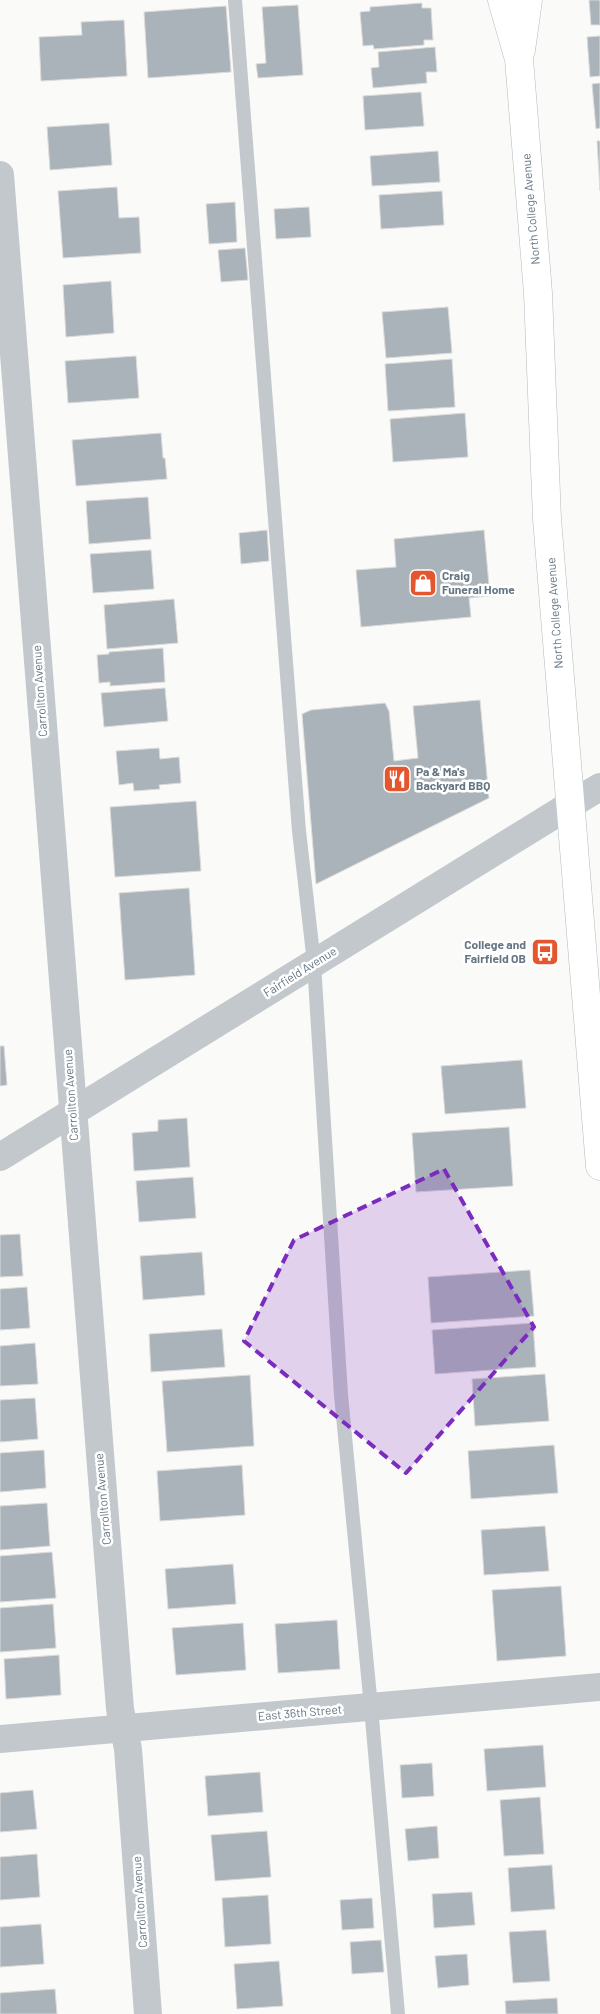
<svg xmlns="http://www.w3.org/2000/svg" width="600" height="2014" font-family="Barlow,sans-serif">
	<rect width="100%" height="100%" fill="#fafaf8"/>
	<g fill="#aab3b9" stroke="#dcdcda">
		<polygon points="589,0 600,0 600,25 591,25"/>
		<polygon points="422,3 422,8 431,8 433,40 424,40 424,45 374,49 373,45 363,46 360,12 370,11 370,7"/>
		<polygon points="298,5 303,75 258,78 256,64 266,63 262,7"/>
		<polygon points="226,6 231,72 148,78 144,12"/>
		<polygon points="124,20 127,76 41,81 39,37 82,35 81,22"/>
		<polygon points="600,36 600,76 590,77 587,37"/>
		<polygon points="435,47 437,72 426,72 427,83 373,88 371,68 379,67 378,52"/>
		<polygon points="600,83 600,128 596,129 592,84"/>
		<polygon points="421,92 424,126 365,130 363,96"/>
		<polygon points="109,123 112,165 50,170 47,127"/>
		<polygon points="597,141 600,141 600,191"/>
		<polygon points="438,151 440,182 372,186 370,156"/>
		<polygon points="117,187 119,218 139,217 141,253 63,258 58,191"/>
		<polygon points="442,191 444,225 381,229 379,195"/>
		<polygon points="235,202 237,242 209,244 206,204"/>
		<polygon points="309,207 311,237 276,239 274,209"/>
		<polygon points="245,248 248,280 221,282 218,250"/>
		<polygon points="111,281 114,333 66,337 63,285"/>
		<polygon points="448,307 452,353 386,358 382,312"/>
		<polygon points="136,356 139,398 68,403 65,361"/>
		<polygon points="452,359 455,407 388,411 385,364"/>
		<polygon points="465,413 468,457 393,462 390,419"/>
		<polygon points="161,433 163,458 165,458 167,479 76,486 72,440"/>
		<polygon points="148,497 151,539 89,544 86,501"/>
		<polygon points="267,530 269,561 241,564 239,533"/>
		<polygon points="484,530 490,596 469,598 471,617 361,627 356,570 396,567 394,539"/>
		<polygon points="151,550 154,589 93,593 90,554"/>
		<polygon points="174,599 178,643 107,649 104,605"/>
		<polygon points="163,648 165,682 110,686 110,682 99,683 97,655 109,654 109,652"/>
		<polygon points="165,688 168,721 104,727 101,693"/>
		<polygon points="480,700 489,798 316,884 302,714 311,710 385,703 389,711 394,761 418,758 413,706"/>
		<polygon points="159,748 160,759 179,757 181,783 159,785 160,789 134,791 133,783 119,785 116,751"/>
		<polygon points="196,801 201,871 115,877 110,807"/>
		<polygon points="189,888 195,975 125,980 119,893"/>
		<polygon points="0,1046 4,1046 7,1085 0,1086"/>
		<polygon points="522,1060 526,1108 445,1114 441,1066"/>
		<polygon points="187,1118 190,1167 134,1171 132,1133 158,1131 158,1120"/>
		<polygon points="509,1127 513,1186 416,1192 412,1133"/>
		<polygon points="193,1177 196,1218 139,1222 136,1181"/>
		<polygon points="20,1234 23,1276 0,1277 0,1235"/>
		<polygon points="202,1252 205,1295 143,1300 140,1256"/>
		<polygon points="530,1270 534,1316 431,1323 428,1277"/>
		<polygon points="27,1287 30,1328 0,1330 0,1289"/>
		<polygon points="533,1323 536,1367 435,1374 432,1330"/>
		<polygon points="222,1329 225,1367 151,1372 149,1334"/>
		<polygon points="35,1343 38,1384 0,1386 0,1346"/>
		<polygon points="545,1374 549,1421 475,1426 472,1379"/>
		<polygon points="250,1375 254,1446 167,1452 162,1381"/>
		<polygon points="35,1398 38,1439 0,1442 0,1400"/>
		<polygon points="554,1445 558,1493 471,1499 468,1451"/>
		<polygon points="44,1450 46,1488 0,1492 0,1453"/>
		<polygon points="242,1465 245,1515 160,1521 157,1471"/>
		<polygon points="47,1503 50,1546 0,1550 0,1506"/>
		<polygon points="545,1526 549,1571 484,1575 481,1530"/>
		<polygon points="52,1552 56,1598 0,1602 0,1556"/>
		<polygon points="233,1564 236,1604 168,1609 165,1569"/>
		<polygon points="561,1586 566,1656 497,1661 492,1590"/>
		<polygon points="53,1604 56,1648 0,1652 0,1608"/>
		<polygon points="337,1620 340,1669 278,1673 275,1624"/>
		<polygon points="243,1623 246,1670 176,1675 172,1628"/>
		<polygon points="59,1655 61,1695 6,1699 4,1659"/>
		<polygon points="543,1745 546,1787 487,1791 484,1749"/>
		<polygon points="432,1763 434,1796 402,1798 400,1765"/>
		<polygon points="260,1772 263,1812 208,1816 205,1776"/>
		<polygon points="33,1790 37,1829 0,1832 0,1793"/>
		<polygon points="540,1797 544,1854 504,1856 500,1800"/>
		<polygon points="437,1826 439,1858 408,1861 405,1829"/>
		<polygon points="267,1831 271,1877 215,1881 211,1835"/>
		<polygon points="37,1854 40,1897 0,1900 0,1857"/>
		<polygon points="552,1865 555,1909 511,1912 508,1868"/>
		<polygon points="472,1892 475,1925 434,1928 432,1894"/>
		<polygon points="268,1895 271,1944 225,1947 222,1898"/>
		<polygon points="372,1898 374,1928 342,1930 340,1900"/>
		<polygon points="41,1924 44,1964 0,1967 0,1927"/>
		<polygon points="546,1930 550,1981 513,1983 509,1932"/>
		<polygon points="381,1940 384,1972 352,1974 350,1942"/>
		<polygon points="467,1954 469,1985 438,1988 435,1956"/>
		<polygon points="279,1961 283,2006 237,2009 234,1964"/>
		<polygon points="55,1989 57,2014 0,2014 0,1993"/>
		<polygon points="557,1998 558,2014 506,2014 505,2001"/>
	</g>
	<g fill="none" stroke-linecap="round" stroke-linejoin="round">
		<g stroke="#b3babf" stroke-width="29">
			<g id="secondary">
				<polyline points="502,0 519,59 538,293 547,519 600,1166"/>
				<polyline points="521,50 528,0"/>
			</g>
		</g>
		<polyline stroke="#c3c8cc" stroke-width="14" points="235,0 299,831 314,963 341,1395 371,1707 398,2014"/>
		<g stroke="#c3c8cc" stroke-width="28">
			<polyline points="0,175 120,1709 128,1749 148,2014"/>
			<polyline points="0,1157 570,805"/>
			<polyline points="0,1739 600,1687"/>
		</g>
		<polyline stroke="#c3c8cc" stroke-width="28" points="570,805 600,787"/>
		<use href="#secondary" stroke="#fff" stroke-width="28"/>
	</g>
	<path fill="#7b2cbf" fill-opacity="0.2" stroke="#7b2cbf" stroke-width="4" stroke-dasharray="10 6" stroke-linejoin="round" d="M444,1169L534,1327L406,1473L244,1341L294,1240Z"/>
	<defs>
		<g id="shop-square" transform="scale(1.4375)"><rect x="-9" y="-9" width="18" height="18" rx="4" fill="#e4572e" stroke="#fff"/><path d="M-5-2.5h2.3a2.7 3.5 0 0 1 5.4 0H5L5.5 6h-11ZM-1.5-2.5h3a1.5 2.3 0 0 0-3 0Z" fill="#fff"/></g>
		<g id="restaurant-square" transform="scale(1.4375)"><rect x="-9" y="-9" width="18" height="18" rx="4" fill="#e4572e" stroke="#fff"/><path d="M-5-6h1v4h1v-4h1v4h1v-4h1v5L-1.5 .5V6h-2V.5L-5-1ZM5-6V6H3V1.5H1.5Q1.5-4 5-6Z" fill="#fff"/></g>
		<g id="bus-square" transform="scale(1.4375)"><rect x="-9" y="-9" width="18" height="18" rx="4" fill="#e4572e" stroke="#fff"/><path d="M-5-6H5V4H4V6H2V4H-2V6H-4V4H-5ZM-3.5-4V0h7V-4ZM-3.5 1.2v1.5H-2V1.2ZM2 1.2v1.5H3.5V1.2Z" fill="#fff"/></g>
	</defs>
	<g fill-rule="evenodd">
		<use href="#shop-square" x="423" y="583"/>
		<use href="#restaurant-square" x="397" y="779"/>
		<use href="#bus-square" x="545" y="952"/>
	</g>
	<g text-anchor="middle" stroke-width="5" stroke-linejoin="round" paint-order="stroke">
		<g font-size="12" fill="#657683" stroke="#fff">
			<text transform="translate(531 209) rotate(-95)" y="4">North College Avenue</text>
			<text transform="translate(555 613) rotate(-94)" y="4">North College Avenue</text>
			<text transform="translate(40 691) rotate(-94)" y="4">Carrollton Avenue</text>
			<text transform="translate(300 972) rotate(-32)" y="4">Fairfield Avenue</text>
			<text transform="translate(71 1095) rotate(-94)" y="4">Carrollton Avenue</text>
			<text transform="translate(103 1499) rotate(-95)" y="4">Carrollton Avenue</text>
			<text transform="translate(300 1713) rotate(-5)" y="4">East 36th Street</text>
			<text transform="translate(140 1902) rotate(-94)" y="4">Carrollton Avenue</text>
		</g>
		<g font-size="12" font-weight="bold" fill="#657683" stroke="#fff" text-anchor="start">
			<text x="442" y="580">Craig<tspan x="442" dy="14">Funeral Home</tspan></text>
			<text x="416" y="776">Pa &amp; Ma's<tspan x="416" dy="14">Backyard BBQ</tspan></text>
			<text x="526" y="949" text-anchor="end">College and<tspan x="526" dy="14">Fairfield OB</tspan></text>
		</g>
	</g>
</svg>
